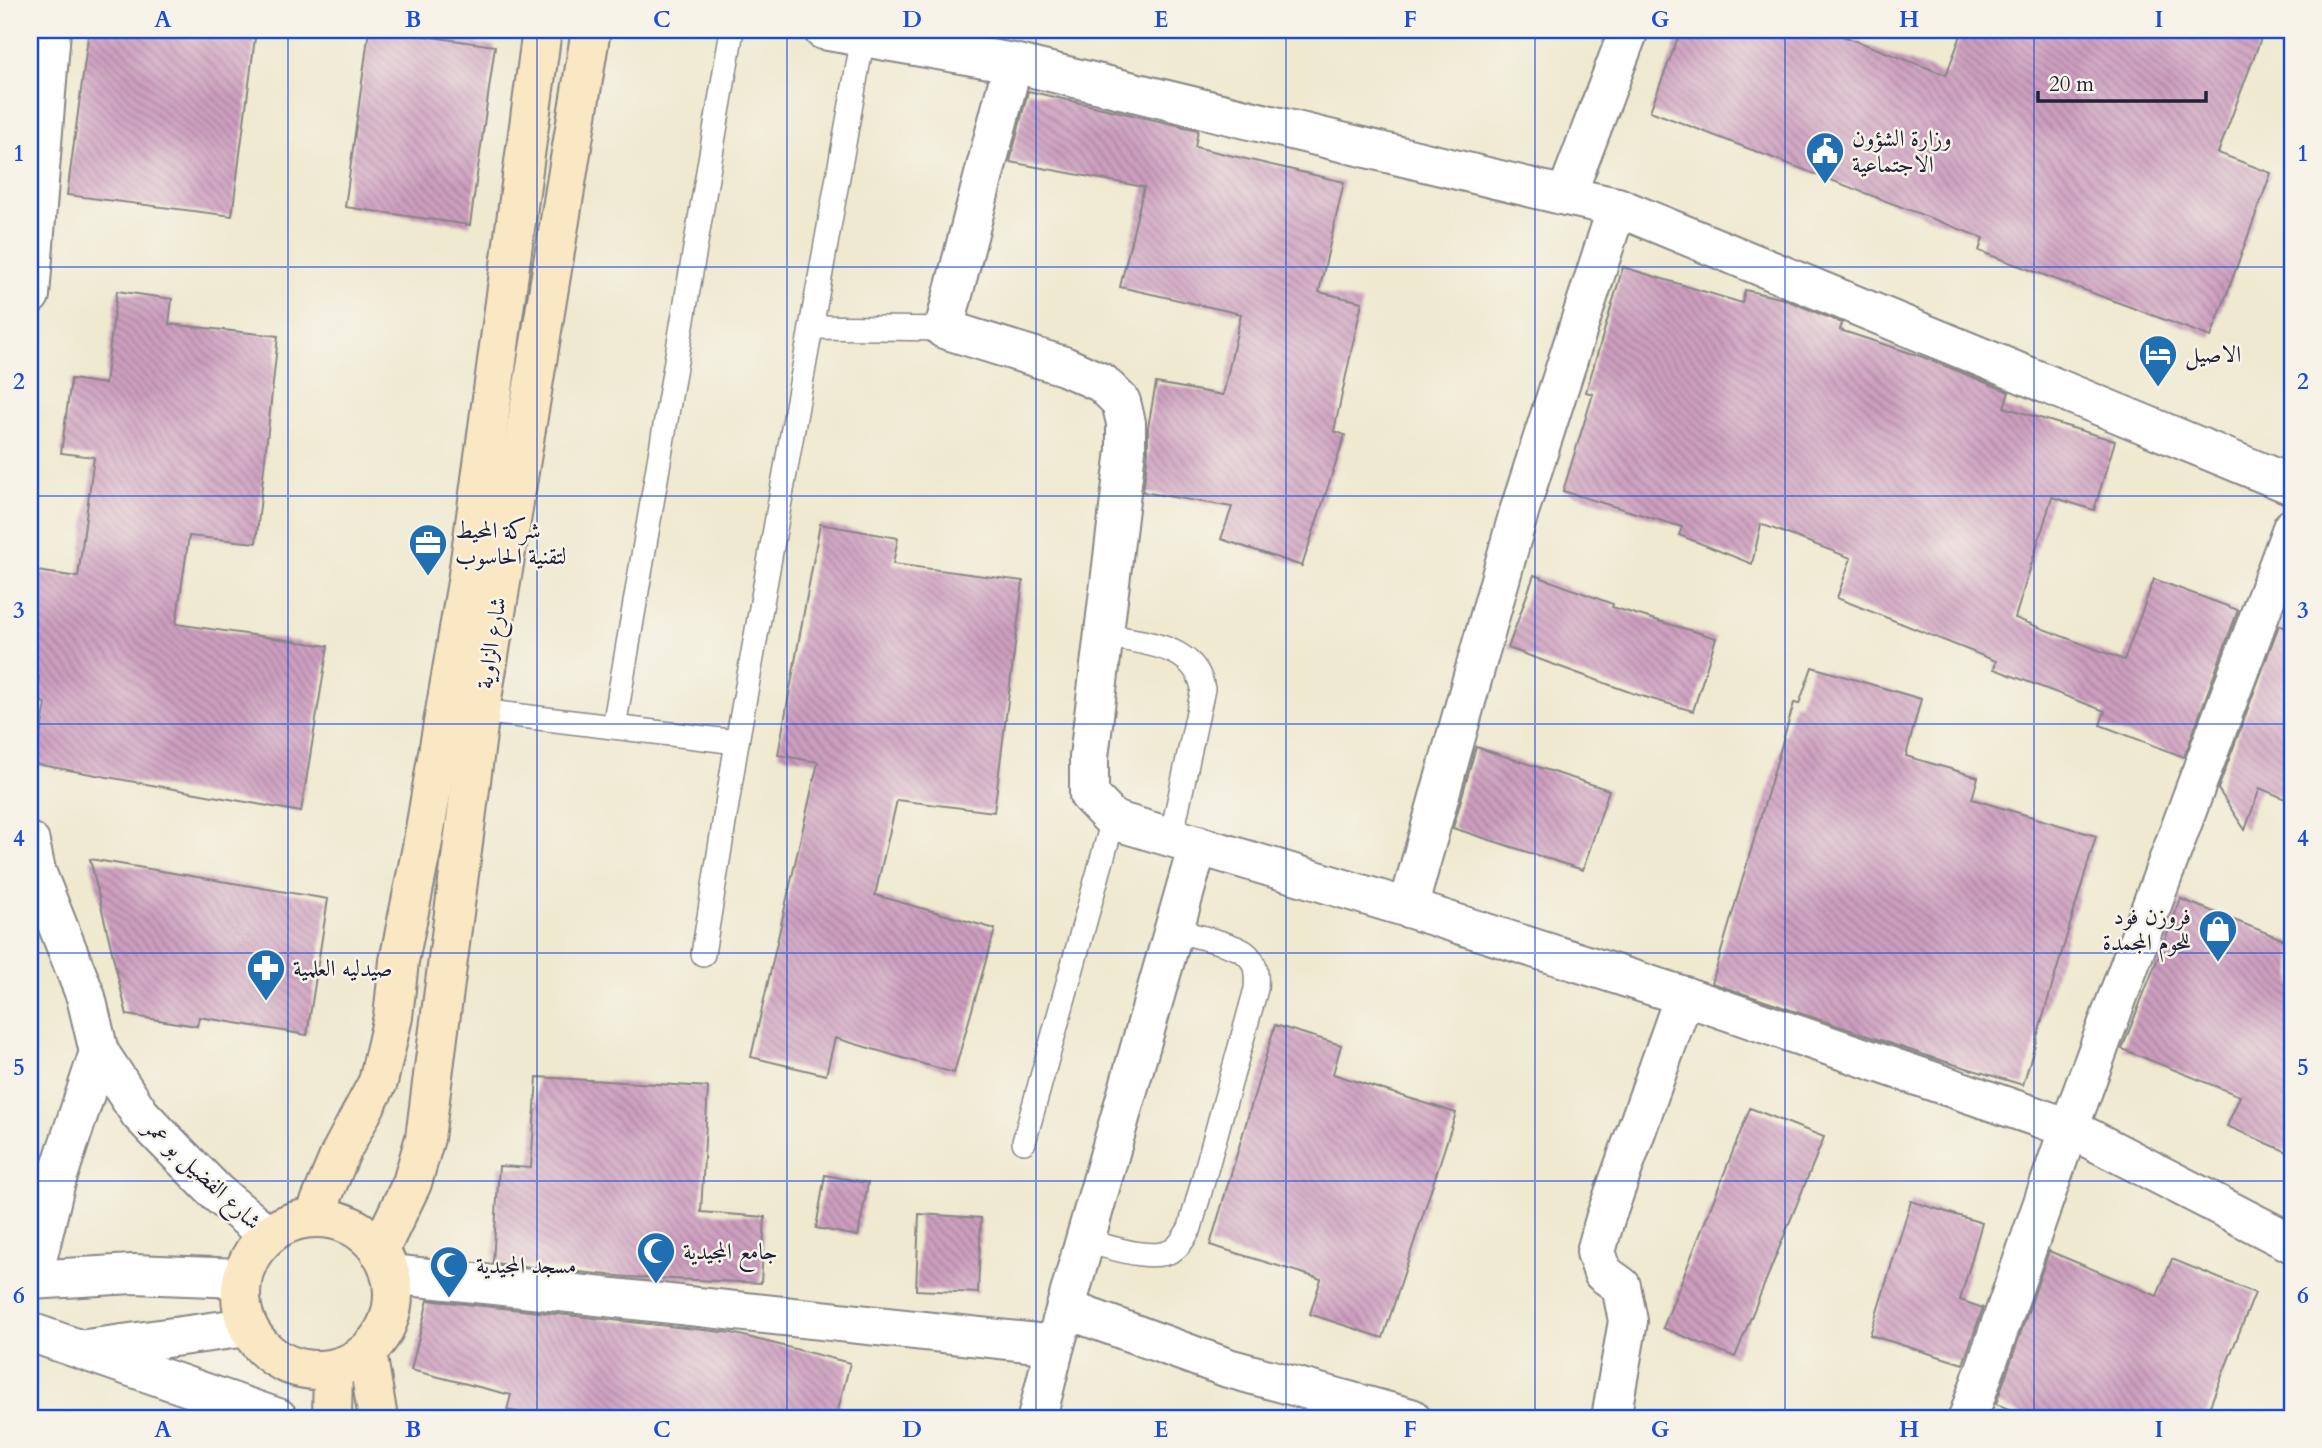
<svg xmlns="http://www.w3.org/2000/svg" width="2322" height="1448" font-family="Cardo,Amiri,serif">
	<defs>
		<pattern id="building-back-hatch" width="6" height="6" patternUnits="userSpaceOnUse" patternTransform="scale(1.75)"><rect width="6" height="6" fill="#cd9ebf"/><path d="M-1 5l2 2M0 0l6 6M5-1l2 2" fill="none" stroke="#a6809c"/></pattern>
	</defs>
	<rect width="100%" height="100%" fill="#f7f3e8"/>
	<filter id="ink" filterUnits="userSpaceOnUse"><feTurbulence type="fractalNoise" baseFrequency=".0143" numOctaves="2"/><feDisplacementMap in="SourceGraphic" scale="14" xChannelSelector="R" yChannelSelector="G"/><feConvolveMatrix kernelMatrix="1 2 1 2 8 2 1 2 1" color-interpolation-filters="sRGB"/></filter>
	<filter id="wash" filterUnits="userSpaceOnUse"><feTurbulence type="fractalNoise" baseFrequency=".00686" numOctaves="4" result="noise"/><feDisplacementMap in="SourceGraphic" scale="28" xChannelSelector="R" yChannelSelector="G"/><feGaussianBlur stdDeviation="1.57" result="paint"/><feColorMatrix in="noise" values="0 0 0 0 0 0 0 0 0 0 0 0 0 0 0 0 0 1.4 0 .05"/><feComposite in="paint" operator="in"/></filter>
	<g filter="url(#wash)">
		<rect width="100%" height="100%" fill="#efe9d0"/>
		<g id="blocks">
			<g fill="url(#building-back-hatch)">
				<polygon points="89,30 256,30 232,216 67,195"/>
				<polygon points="369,30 382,30 495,46 470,225 345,207"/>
				<polygon points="1681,30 1827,30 1946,75 1963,30 2264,30 2218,153 2271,173 2211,337 1979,251 1983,238 1650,111"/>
				<polygon points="1028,91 1198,130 1195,147 1344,182 1319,292 1362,302 1334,431 1345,435 1302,566 1221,539 1232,507 1143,492 1148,452 1148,427 1156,383 1223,395 1241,314 1120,287 1144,187 1010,162"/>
				<polygon points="1623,267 1742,303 1745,290 1784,299 1842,323 1840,330 1923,357 2009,392 2004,407 2115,441 2094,510 2052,497 2015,618 2124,660 2154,579 2238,610 2184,757 2100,725 2105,711 1994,669 1996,661 1837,598 1851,558 1761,524 1752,564 1679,535 1682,527 1563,491 1593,394 1586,392"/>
				<polygon points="117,291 172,299 169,324 278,336 256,543 189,536 176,624 328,646 301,812 35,764 46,704 35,698 39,677 30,676 30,570 78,577 94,457 61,453 71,379 105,384"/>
				<polygon points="820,524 898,538 893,564 1023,581 994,812 897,800 875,895 995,929 954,1073 835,1038 826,1075 751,1057 818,762 778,755"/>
				<polygon points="1534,575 1613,604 1612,607 1716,638 1693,711 1635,694 1508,648"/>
				<polygon points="2279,625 2292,630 2292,802 2260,788 2245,830 2218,789"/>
				<polygon points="1812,667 1921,699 1906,756 1978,777 1972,799 2096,836 2023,1085 1933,1058 1712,983 1794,703 1799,704"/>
				<polygon points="1476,747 1609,790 1583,870 1453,828"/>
				<polygon points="90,859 328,899 307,1035 199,1017 197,1026 127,1015"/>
				<polygon points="2181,899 2292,943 2292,1154 2227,1126 2240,1096 2122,1049"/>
				<polygon points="1275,1025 1341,1045 1333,1074 1456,1113 1383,1338 1310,1314 1321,1279 1210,1245"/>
				<polygon points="537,1077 708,1087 701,1212 765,1217 761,1283 628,1277 493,1263 499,1166 531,1168"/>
				<polygon points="1750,1108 1824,1137 1735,1357 1663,1328"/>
				<polygon points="825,1175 868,1183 858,1236 816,1228"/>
				<polygon points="1911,1201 1982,1223 1960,1300 1983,1308 1963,1364 1870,1335"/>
				<polygon points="919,1214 981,1218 978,1293 916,1290"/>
				<polygon points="2049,1251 2157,1296 2172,1259 2255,1293 2205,1418 2031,1418 1996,1404"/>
				<polygon points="428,1300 732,1333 850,1363 836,1418 544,1418 507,1410 511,1395 411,1370"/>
			</g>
		</g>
	</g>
	<g filter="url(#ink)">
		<use href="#blocks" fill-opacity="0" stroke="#888686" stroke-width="2"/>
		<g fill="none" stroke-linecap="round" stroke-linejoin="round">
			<g stroke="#888686" stroke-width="26">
				<g id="lane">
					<polyline points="812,327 944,329"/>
					<path d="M1104,635C1141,643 1196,644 1203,689L1171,838"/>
					<polyline points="480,711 737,742"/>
					<polyline points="614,727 732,30"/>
					<polyline points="703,954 737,742 863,37"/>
					<polyline points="1024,1142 1113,820"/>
					<path d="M1085,1241C1108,1246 1152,1263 1173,1250C1181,1245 1185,1236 1190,1228L1256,989C1257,975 1257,961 1244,952C1231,943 1190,935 1173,930"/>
				</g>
			</g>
			<g stroke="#888686" stroke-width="42">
				<g id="street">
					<polyline points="823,30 1013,63 1566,196"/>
					<polyline points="1013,63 944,329 1064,366 1102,383 1121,402 1126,423 1126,450 1089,757 1089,795 1113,820 1408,908 1684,996 2069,1128 2292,1243"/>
					<polyline points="1617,207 2292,485"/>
					<polyline points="30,295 51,30"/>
					<polyline points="30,842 36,871 86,997 99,1052 140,1114 161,1136 217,1193 268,1235"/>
					<polyline points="1408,908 1519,512 1617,207 1566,196 1629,30"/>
					<polyline points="390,1274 1055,1345"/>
					<polyline points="30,1280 133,1274 241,1278"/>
					<polyline points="32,1281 55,1185 99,1052"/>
					<polyline points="1066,1309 1228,1368 1411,1418"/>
					<polyline points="30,1332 278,1418"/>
					<polyline points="86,1349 247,1327"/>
					<polyline points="1037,1418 1055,1345 1198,845"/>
					<polyline points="1611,1418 1628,1321 1621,1286 1603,1273 1596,1252 1605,1219 1684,996"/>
					<polyline points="1968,1418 2069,1128 2292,528"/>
				</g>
			</g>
			<g stroke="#888686" stroke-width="42">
				<g id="secondary">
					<polyline points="314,1217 341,1152 378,1082 393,1017 399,961 422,847 467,582 542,30"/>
					<circle cx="317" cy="1294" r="76"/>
					<polyline points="379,1251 412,1183 425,1138 480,711 591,30"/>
					<polyline points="367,1352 378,1418"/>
					<polyline points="332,1418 333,1369"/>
				</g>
			</g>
			<use href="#lane" stroke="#fff" stroke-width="23"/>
			<use href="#street" stroke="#fff" stroke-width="38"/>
			<use href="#secondary" stroke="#fae7c3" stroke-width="38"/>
		</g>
	</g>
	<path fill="none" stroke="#1d4ed8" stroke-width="2" stroke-opacity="0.55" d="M288,30V1418M537,30V1418M787,30V1418M1036,30V1418M1286,30V1418M1535,30V1418M1785,30V1418M2034,30V1418M30,267H2292M30,496H2292M30,724H2292M30,953H2292M30,1181H2292"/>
	<defs>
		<g id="civic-pin" transform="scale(2.0125)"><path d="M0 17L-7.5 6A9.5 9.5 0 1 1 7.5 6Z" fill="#1f6fb2" stroke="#f7f3e8"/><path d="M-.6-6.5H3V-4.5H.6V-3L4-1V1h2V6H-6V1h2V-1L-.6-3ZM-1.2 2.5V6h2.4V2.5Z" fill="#fff"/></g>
		<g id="hotel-pin" transform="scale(2.0125)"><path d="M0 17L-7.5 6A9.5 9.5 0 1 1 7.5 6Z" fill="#1f6fb2" stroke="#f7f3e8"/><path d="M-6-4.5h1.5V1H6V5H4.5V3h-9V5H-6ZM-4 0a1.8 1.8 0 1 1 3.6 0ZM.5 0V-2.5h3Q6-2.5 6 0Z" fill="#fff"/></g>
		<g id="office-pin" transform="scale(2.0125)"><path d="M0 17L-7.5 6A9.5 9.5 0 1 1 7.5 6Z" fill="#1f6fb2" stroke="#f7f3e8"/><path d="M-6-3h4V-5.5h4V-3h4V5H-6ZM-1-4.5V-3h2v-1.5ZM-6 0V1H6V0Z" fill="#fff"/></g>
		<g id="shop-pin" transform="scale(2.0125)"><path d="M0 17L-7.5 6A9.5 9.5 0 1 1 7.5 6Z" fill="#1f6fb2" stroke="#f7f3e8"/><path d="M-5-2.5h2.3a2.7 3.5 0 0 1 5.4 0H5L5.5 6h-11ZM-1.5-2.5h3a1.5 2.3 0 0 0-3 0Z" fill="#fff"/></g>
		<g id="pharmacy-pin" transform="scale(2.0125)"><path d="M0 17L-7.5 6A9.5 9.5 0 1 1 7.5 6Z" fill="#1f6fb2" stroke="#f7f3e8"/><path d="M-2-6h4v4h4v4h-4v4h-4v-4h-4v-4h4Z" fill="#fff"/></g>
		<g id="mosque-pin" transform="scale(2.0125)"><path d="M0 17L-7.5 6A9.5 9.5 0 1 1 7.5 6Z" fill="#1f6fb2" stroke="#f7f3e8"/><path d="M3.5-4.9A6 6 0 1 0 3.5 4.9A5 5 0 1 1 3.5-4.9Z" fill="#fff"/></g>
	</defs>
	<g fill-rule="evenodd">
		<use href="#civic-pin" x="1825" y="151"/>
		<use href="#hotel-pin" x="2158" y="354"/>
		<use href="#office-pin" x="428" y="543"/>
		<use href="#shop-pin" x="2218" y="929"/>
		<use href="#pharmacy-pin" x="266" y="968"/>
		<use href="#mosque-pin" x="656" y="1251"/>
		<use href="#mosque-pin" x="449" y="1265"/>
	</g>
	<g text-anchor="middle" stroke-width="5" stroke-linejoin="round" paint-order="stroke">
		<g font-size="23" fill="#22223b" stroke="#f7f3e8" text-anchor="start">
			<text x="1852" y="146">وزارة الشؤون<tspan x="1852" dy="26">الاجتماعية</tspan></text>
			<text x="2185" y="362">الاصيل</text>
			<text x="455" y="538">شركة المحيط<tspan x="455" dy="26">لتقنية الحاسوب</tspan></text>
			<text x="2191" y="924" text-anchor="end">فروزن فود<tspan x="2191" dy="26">للحوم المجمدة</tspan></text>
			<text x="293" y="976">صيدليه العلمية</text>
			<text x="683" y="1259">جامع المجيدية</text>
			<text x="476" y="1273">مسجد المجيدية</text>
		</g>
		<g font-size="23" fill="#22223b" stroke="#f7f3e8">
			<text transform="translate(491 643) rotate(-81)" y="8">شارع الزاوية</text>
			<text transform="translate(203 1174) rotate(43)" y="8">شارع الفضيل بو عمر</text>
		</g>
	</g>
	<rect width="2322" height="1448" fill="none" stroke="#f7f3e8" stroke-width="77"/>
	<path d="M2038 91v10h168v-10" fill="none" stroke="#22223b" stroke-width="3.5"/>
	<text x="2049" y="91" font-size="21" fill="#22223b" stroke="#f7f3e8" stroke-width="5" paint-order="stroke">20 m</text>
	<rect x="38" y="38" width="2246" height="1372" fill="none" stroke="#1d4ed8" stroke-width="2.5"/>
	<g font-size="23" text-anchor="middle" font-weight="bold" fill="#1d4ed8">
		<text x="163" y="27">A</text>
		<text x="413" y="27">B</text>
		<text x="662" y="27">C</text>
		<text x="912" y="27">D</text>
		<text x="1161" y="27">E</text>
		<text x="1410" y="27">F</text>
		<text x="1660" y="27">G</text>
		<text x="1909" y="27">H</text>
		<text x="2159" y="27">I</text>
		<text x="19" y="161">1</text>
		<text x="2303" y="161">1</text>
		<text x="19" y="389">2</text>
		<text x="2303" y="389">2</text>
		<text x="19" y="618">3</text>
		<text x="2303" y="618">3</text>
		<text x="19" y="846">4</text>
		<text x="2303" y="846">4</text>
		<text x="19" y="1075">5</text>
		<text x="2303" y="1075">5</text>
		<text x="19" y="1303">6</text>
		<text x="2303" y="1303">6</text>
		<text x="163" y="1437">A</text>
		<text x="413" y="1437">B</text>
		<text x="662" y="1437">C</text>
		<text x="912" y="1437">D</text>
		<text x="1161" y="1437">E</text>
		<text x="1410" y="1437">F</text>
		<text x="1660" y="1437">G</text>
		<text x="1909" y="1437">H</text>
		<text x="2159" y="1437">I</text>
	</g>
</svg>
